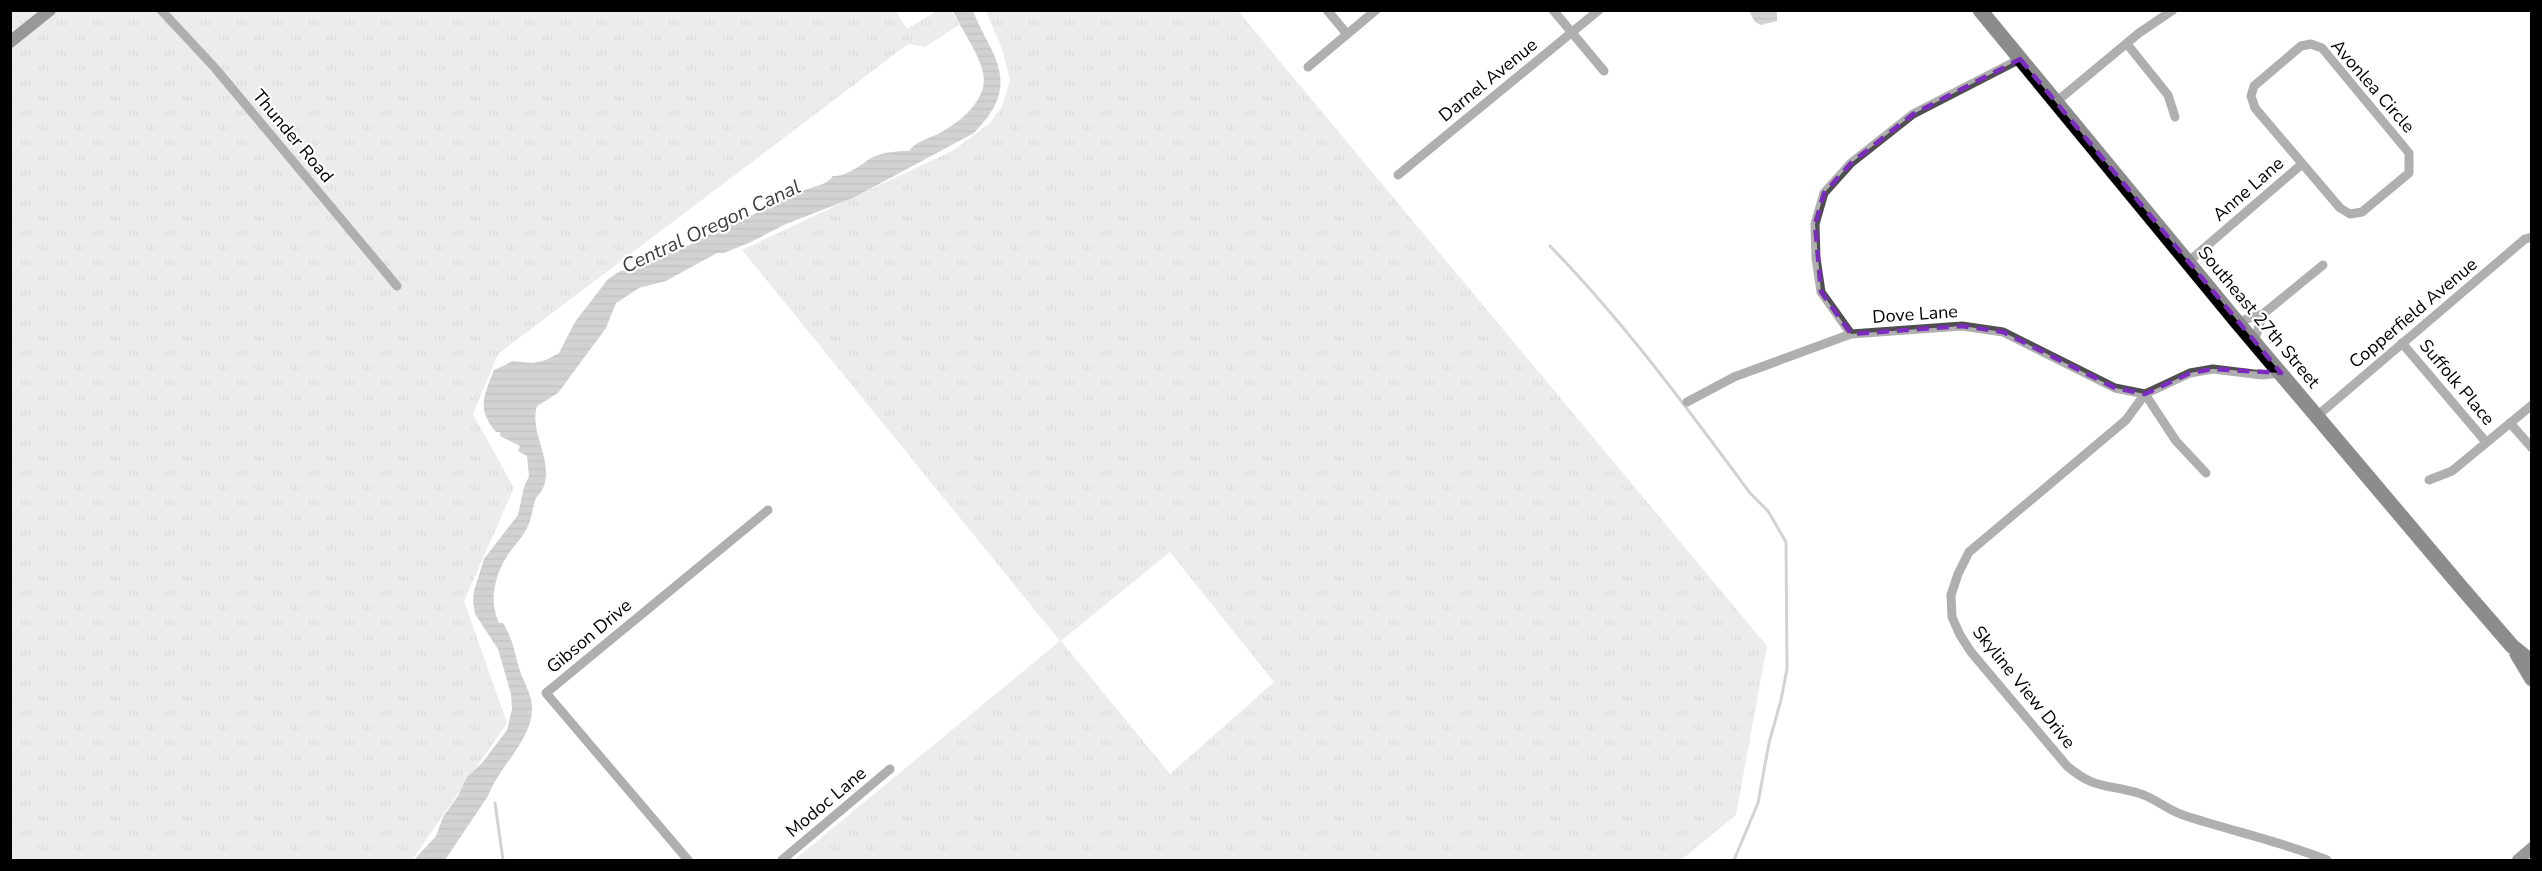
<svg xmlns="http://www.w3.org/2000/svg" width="2542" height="871" font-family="'Nunito Sans',sans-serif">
	<defs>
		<pattern id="grass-tufts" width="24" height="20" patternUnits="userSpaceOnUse" patternTransform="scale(1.5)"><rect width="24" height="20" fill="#d5d5d5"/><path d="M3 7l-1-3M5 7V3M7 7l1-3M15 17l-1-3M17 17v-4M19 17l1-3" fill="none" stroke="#b5b5b5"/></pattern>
		<pattern id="water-rules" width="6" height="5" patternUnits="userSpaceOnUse" patternTransform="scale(1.5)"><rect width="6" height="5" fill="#9c9c9c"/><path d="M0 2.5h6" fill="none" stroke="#7d7d7d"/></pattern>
	</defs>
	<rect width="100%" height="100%" fill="#fff"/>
	<g fill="url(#grass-tufts)" fill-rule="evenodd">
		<polygon points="895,10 907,29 937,11 951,10 959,25 925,47 908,44 498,354 473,414 514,488 464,601 507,723 412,860 11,860 10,11"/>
		<path d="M986,11H1238L1767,646L1736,815L1681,860H794L1060,641L742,250L954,150L990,123L1002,107L1010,80L1002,49ZM1170,552L1274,682L1170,774L1061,641Z"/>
	</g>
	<g fill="url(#water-rules)">
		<path d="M953,11H973C987,48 1017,74 989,115C985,121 979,127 974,133L853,198L786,224L751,242L724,253H717L666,281L639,288L616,303L606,328L558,393L537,406C529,432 553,459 544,486C542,491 539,494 536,498C533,504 532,519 527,528C522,539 512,547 506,558C494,577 489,603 499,623H503C514,641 514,652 520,671C524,682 531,694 532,706C534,738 499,766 488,796L445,860H414L436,836L443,817L458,796L467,777L482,763L507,730L512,709L511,694L498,649L475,614L473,601L474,591L484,559L518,515L524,487L529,476L527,456L518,451L520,446L500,436V432H496C476,408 484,396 494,370L513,361L532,363L546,360L559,353L575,322L608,279L620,271L627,270L642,262L690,245L716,230L720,231L722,227C750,218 774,204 800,192C812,186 826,186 833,176C845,177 861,165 871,158C882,152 897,151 909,151C917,140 929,139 940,133C960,122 989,99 983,73C978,51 962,31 953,11Z"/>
		<polygon points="1749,11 1777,11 1777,21 1761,25 1755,22"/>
	</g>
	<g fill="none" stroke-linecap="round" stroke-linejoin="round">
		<g stroke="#9c9c9c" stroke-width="3">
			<path d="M1550,246C1624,322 1687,408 1750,493L1768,511L1786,542L1787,669L1781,700L1769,743L1758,803L1734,860"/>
			<polyline points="495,803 503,860"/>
		</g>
		<g stroke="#dbdbdb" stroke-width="16">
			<g id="primary">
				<polyline points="1980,10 2237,322 2461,587 2512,646 2532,662"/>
				<polyline points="2517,654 2532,679"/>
			</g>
		</g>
		<g stroke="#4e4e4e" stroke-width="9">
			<polyline points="161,10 215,68 397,286"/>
			<polyline points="1327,10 1347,34"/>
			<polyline points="1553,10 1604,71"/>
			<polyline points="2127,44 2168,95 2175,117"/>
			<polygon points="2311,44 2322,48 2409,153 2409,173 2362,212 2350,214 2340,208 2255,108 2251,96 2254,86 2301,46"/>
			<polyline points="1308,67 1376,10"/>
			<polyline points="2056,102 2139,33 2173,10"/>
			<polyline points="1398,175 1599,10"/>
			<polyline points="2188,262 2302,164"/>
			<polyline points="2237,322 2263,314 2323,265"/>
			<polyline points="1851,334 1821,292 1816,258 1815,224 1824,193 1851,163 1913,114 2020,59"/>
			<polyline points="2254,342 2263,314"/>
			<polyline points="2402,343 2486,442"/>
			<path d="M2281,373L2262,375L2213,369L2190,373L2145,394L2126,420L1969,552L1958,574L1951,595L1952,617L1960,635L1971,652L2067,766C2094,789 2106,784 2138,793C2154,797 2167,810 2183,815C2231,831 2280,841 2327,860"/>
			<polyline points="1687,402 1734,377 1851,334 1962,326 2003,332 2115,388 2145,394 2176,441 2206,473"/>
			<polyline points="2317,416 2525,239 2532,237"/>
			<polyline points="2510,423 2532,448"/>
			<polyline points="2429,480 2452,471 2532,405"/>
			<polyline points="688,860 546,693 768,510"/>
			<polyline points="782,860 890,769"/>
		</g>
		<g stroke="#1b1b1b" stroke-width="12">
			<polyline points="10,42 50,10"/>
			<polyline points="2518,860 2532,848"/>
		</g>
		<use href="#primary" stroke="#000" stroke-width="15"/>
	</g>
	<path d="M0 0H2542V871H0ZM2020,59L2281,373L2213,369L2190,373L2145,394L2115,388L2003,332L1962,326L1851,334L1821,292L1815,224L1824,193L1851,163L1913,114Z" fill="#fff" fill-opacity=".55" fill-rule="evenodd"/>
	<path fill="none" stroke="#7b2cbf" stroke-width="4.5" stroke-dasharray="12 8" stroke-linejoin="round" d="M2020,59L2281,373L2213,369L2190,373L2145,394L2115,388L2003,332L1962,326L1851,334L1821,292L1815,224L1824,193L1851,163L1913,114Z"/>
	<g text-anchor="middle" stroke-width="4.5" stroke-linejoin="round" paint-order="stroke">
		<g font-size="18" fill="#000" stroke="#fff">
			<text transform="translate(1488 80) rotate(-39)" y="6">Darnel Avenue</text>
			<text transform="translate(2373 86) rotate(49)" y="6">Avonlea Circle</text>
			<text transform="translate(293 136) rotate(50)" y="6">Thunder Road</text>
			<text transform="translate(2248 189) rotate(-41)" y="6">Anne Lane</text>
			<text transform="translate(2413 313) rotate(-40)" y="6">Copperfield Avenue</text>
			<text transform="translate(1915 314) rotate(-4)" y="6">Dove Lane</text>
			<text transform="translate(2259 317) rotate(50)" y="6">Southeast 27th Street</text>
			<text transform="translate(2457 382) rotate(50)" y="6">Suffolk Place</text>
			<text transform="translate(589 636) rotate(-40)" y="6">Gibson Drive</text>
			<text transform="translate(2024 687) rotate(51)" y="6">Skyline View Drive</text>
			<text transform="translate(826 802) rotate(-40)" y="6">Modoc Lane</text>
		</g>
		<g font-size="20" font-style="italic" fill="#3d3d3d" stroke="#fff">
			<text transform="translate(711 226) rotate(-25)" y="7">Central Oregon Canal</text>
		</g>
	</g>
	<rect width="2542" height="871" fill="none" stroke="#000000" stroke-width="24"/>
</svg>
